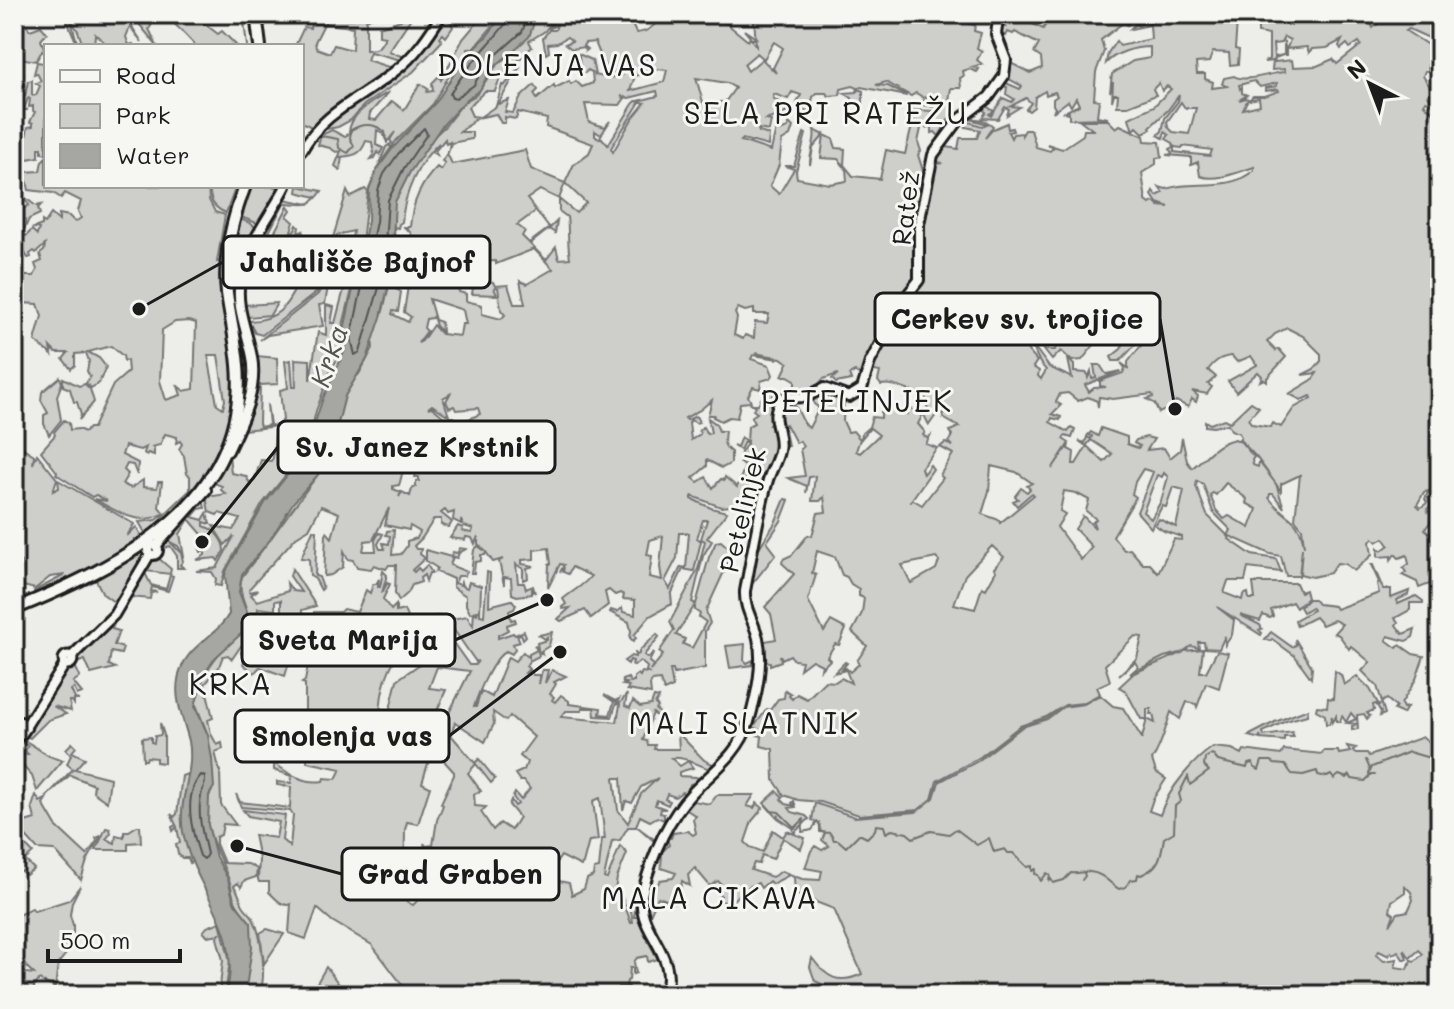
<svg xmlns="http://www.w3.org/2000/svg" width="1454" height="1009" font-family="Mali,sans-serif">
	<rect width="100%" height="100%" fill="#edede9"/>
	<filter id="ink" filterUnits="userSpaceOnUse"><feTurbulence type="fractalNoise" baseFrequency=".0125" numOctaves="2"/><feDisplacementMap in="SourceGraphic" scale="16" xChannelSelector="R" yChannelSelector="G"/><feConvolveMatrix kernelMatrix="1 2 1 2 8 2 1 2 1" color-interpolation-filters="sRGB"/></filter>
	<g filter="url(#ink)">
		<g fill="#cececb" stroke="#757574" stroke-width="2" fill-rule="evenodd">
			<polygon points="64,14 88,17 95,14 147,14 154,21 149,29 157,46 136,20 132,27 142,42 130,27 126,37 129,45 133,44 134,46 109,46 95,34 94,46 83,46 78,31 71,20 78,46"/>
			<polygon points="165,14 192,14 218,34 222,31 237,46 196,46"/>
			<path d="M378,14L366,20V50C378,50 380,47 385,37L379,36V27L401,20L404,14L413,15L389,51L406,58L405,61L370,52L367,60L395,69L315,129L302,122V46L296,44L304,27L310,28L311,22L323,24L331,17L351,19ZM324,24L353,27L352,50L334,45L330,53L316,48L315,42Z"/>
			<polygon points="461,14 455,23 451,23 453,27 446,37 443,34 440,37 442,41 413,72 364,105 351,120 338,127 321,130 323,124 387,79 442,20 454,22"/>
			<path d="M484,14H503L474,48L468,49L469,55L450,74L433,104L396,141L379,165L386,147L392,143L390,140L395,132L387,142L383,133L377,130L376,145L383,148L380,155L378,152L375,158L371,159L374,155L372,142L366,141C361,155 354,156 339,157H342L340,170L335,166L341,151L336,152L330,148L318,145L321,135L332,130L345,137L349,133C349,114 373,101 389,92L370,113L369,119L376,120L392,101L404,110L420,84L428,89L427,92L433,91L432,83L439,76L441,80L463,39Z"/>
			<path d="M537,14H557L545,31L529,41L532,47L500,78L495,91H485L468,107L472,116L480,117L496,106L502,85L504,86L521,66C513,77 506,91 498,104L509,100L505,112L513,113L521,97L534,85L538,90L534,94L537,99L554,85L555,88L569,81L571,84L576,81L582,87L593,83L592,72L588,70L585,73L580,72L579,54L592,60L595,75L608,78L622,76L621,70L608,74L595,42L585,43L583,46L587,49L585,51L583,47L572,49L565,44L572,41L567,37L557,43L548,44L549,52L546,54L543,38L549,30H555L557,25L548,29L559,17C583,23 603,14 627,14L636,33C648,32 656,26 660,15L685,19V14H715L748,41L750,37L744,30L756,38L751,39L756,46L754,17L757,14H771L769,19L771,20L774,14H965L966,23L975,25L974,31L981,33L977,48L982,51L977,60L982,64L972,67L979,69L977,72L969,69L963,71L964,76L960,78L961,88H951L949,100L953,101L950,106L954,110L939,136L935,132L932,133V126L926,128L922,124L918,142L921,151L918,155L924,174L917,186L919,191L923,189L919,278L897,305L863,378L855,372L849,375L851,380L836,383L832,379L838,374L823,379L809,395H790L789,391L795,385V380L788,376H782L788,363L781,358L755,353L778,359L753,355L751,359L769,365L773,375L771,378L761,381L760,389L753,387L748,396L751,402L740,403L737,418L729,417L721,421L713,417L714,415H708L712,400L700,410L685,418L687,420L696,416L699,422L696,423L691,420L689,423L691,440L700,434L699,430L703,427L707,434L711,433L708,418L716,424L719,431H725C724,440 722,446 731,452V463L722,468L707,460V466L693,478L698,482L706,477L713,488L721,479L724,480L725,477L737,487L745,466L740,463L741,452L747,444L744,442L740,450L733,445L737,447L741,437L747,442L748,426L754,423L751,417L757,413L753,410L755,406L752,404H758L768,387L776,391L769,402L776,407L773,421L769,425L773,426L779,441L766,478L751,469L756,456L752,455L744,483L749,486L738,502L757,498L764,490L761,503L721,507L692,496V499L711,508L727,512L707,538L712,541L703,556L692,602L696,604L709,557L716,542L721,541L733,552L706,611L710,623L705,631V668L674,674L673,670H670L673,687L664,691L660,680L652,681L650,685L651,694L627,690L629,686L623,685L628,683H623L622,680L628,678L630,682L634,681V677L638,674L640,676L642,672L648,673L646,671L647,667L640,661L634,666L632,665L633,661L630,660L628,664L624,661L631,656L635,657V653L637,655L639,654V651L657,634L659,637L644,655L648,658L654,652L649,662L653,665L650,671L663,655L659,652L674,630L670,622L698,569L705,541L701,539L707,520H703L697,538L701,541L694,571L683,569L671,595L672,604L650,616L634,635L636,638L633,641L630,638L631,631L629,622L610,612L611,610L617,612L622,608L623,612L635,615V600L623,599L624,595L620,593L615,595L609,590L605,592L608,605L591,618L585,610L561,621L558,619L570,608L563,609L562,607L566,604L563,599C575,589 583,586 591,576L572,567L568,574L563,572L564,567L560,572L564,565L560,564L548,588L549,564H551L549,548L534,550V559L522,560V564L534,566L527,568L528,578L523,580V569L516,564L518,583H524L526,589L533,586L535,593L532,589V594L517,596L512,594L511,578L504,577V585L499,561L503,559L493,562L486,552L485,555H481V561L475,562L474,573H471L474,550L478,546L485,551L478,544V536L475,544L472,538L466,537L465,540L450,538L458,526L463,528L462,531L472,533L473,529L464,526L461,520V524L453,520L454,512L448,514L445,510L441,513L452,522L449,527L441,525V519H434L422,538L414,546L416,549H421L420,554L425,558L412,570L414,572L418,568L421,571L427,565L432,573H429L426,581L424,575L420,578L421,582L412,585L408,593L399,601L395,593L396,565H389L386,569L374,565L371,569L357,567L353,560L348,559L344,551L343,567L331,575L324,576L326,534L327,532L332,538L339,513L321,506L309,529L296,537L249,589L250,592L258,590L251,595L257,601L288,591L287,583L293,591L301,592L290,576L292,569L316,606L302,610V614L296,618L299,621L313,617L314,612H340L343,609L357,612L366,590L370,593L373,584H376L379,579L378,587H380L383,571L387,575L382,593L387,583L390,584L383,599L391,610L396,605V612L404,610L410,625L428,623V618L438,616L446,620L442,627L469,665H475L478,661L476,662L447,620L467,616L473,625L474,612L477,614L478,611L470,613L466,605V596L453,587V579L435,571L437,568L426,561V550L451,557L452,552L458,553L459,548L466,549L459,553L457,558L453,557L450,565L467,572L464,576H458L455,583L460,585L461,582L462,586L467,588L469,582L481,586L480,615L484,616L487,572L490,573L489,606L512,600L516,605L514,609L509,611L511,620L515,619L516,622L507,625L508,630L498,635V638L513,633L515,635L524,631L526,636L523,639L521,634L517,635L520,642L513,644L515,649L512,654L506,651C493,658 478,693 474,707H476L481,691L492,697L508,657L515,661L523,652L529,658V654L537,650L534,645L538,649L537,643L547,640V637L545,639L539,635L552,632L549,646L541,651L542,654L538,651L539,656L529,661L526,666L529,669L525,673L528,674L529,670L533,675H539V684L542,670H548L545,683L552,670L566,676L554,682L556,684L550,694L554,697L552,700L555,702L561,695L569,701V704L601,708L600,714L610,715L614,702L604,695L615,701L619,699L617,702L620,703L627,694L625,706L630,708L633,701L640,707L651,705L654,697L659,698L655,704L658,707L656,710L663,716L659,718L653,713L643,740L647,741L648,745H655L654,749H679L678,733L704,760L719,767L714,770C698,766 686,756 671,758L680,766L688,761L693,768L679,772V776L696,777L704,781L690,784L689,788L693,791L688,796L682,792L675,797L667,794L665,799L670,801L668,805L657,800L655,805L666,809H661L660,813L664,814V820L657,817L650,821L640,816L636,826L658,842L657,844L638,827H628L620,840L612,841L604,878L607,879L620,846L627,853L617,878L614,895L622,897L631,923L633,922L630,907L636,906L634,917H638V913L641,912L651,938L648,941L658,959L648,962L647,956L637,958L634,962L636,973L633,974V968H630L629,980L627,981L626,986L630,987H618L617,995H410L372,945L332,921L317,908L306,939L289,933L291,904C283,908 275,898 269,892V882H259L258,879L259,859L254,835L276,838L279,822L248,816L243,810L285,815L282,840L290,847L293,815L290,811L241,807L236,794L240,802L290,808L291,787L277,785V782L291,783L292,776L274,770V763C289,774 304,784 323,781L324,778L336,779L341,769L307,762V752L256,745L253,739L279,745L291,718L294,722L282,745L333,753L334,746L304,736L300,743L293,742L300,727L309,728L305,716V684L302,683L305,681L314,635L335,642L338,633H318V629L314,634L306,636L308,644L302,641L295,643L285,676L260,667L254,673L243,664L245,658L241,653L244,648L241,646L232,659L228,655L223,656L218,669L205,684L213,718L208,720L211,734L217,745L222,743L223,749L215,752L220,772L221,805L236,825L223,824L221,835L216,837V844L224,863L248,864L257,869L256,877L244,881L241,887L238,883L234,886C239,892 239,896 242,903C244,909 251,913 253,918C263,938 266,974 260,995H245L251,923C246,917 240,911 236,903C232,896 232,887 229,880C220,856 195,816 212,791L208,735L195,702L206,671L221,651L249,625C250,608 236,594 242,577L319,473L331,449L341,403L351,381L359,374L373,348L372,338L383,311L392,274L390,204L428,142L445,126L464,102L476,95L496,66L512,53ZM774,42L783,48L773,68L776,73L762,59L748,71L744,64L757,53L764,59ZM656,69L667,70L664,82L630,91L635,76ZM696,78L727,83L735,88L725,102H703ZM886,82L911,96L916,93L924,98L933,95L939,102L938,107L933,99L907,103L936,107V111L910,110V117L914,118L905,154L886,150L880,179L853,176L844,165L845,149L836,148L833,139L814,130C817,139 809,153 810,165L813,148L824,135L821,158L838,159L846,169L847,181L830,184L797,178L796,171L806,134L804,133L794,166H785L794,169L779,194L770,186L779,165L782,141L790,136L793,127L789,123L788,128L780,131L778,120L771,151L741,141L743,139L768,146L769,135L759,132L758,129L769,131L771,121L766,120L786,113V107L773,98L774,94L788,99L792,92L801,95L797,103L804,108L802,116L806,117V111H810L813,97L817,93H826L829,96L840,95L841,89L853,86L858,88L857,92L844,93L852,98V103H863V91L858,89L861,87L907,96L888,86L876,85ZM657,91L658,96L638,101L645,103L632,119L613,152L611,148L640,102L636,101L633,104L608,145L601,137L599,139L595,136V131L601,135L610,121L605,127L589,122L585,104L620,105L625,98L621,96L629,98ZM518,112L547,119L546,127L593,144L589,153L574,164L565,183L586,203L576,213L559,199V211L567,217C569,231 567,244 570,258L559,259L556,247L546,260L530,244L549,229L555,233L557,221L550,228L527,199L540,190L559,199L565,183L531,169L525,150L452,164L447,153L442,161L445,163L441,170L437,167C420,184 412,204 410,227H404L411,233L412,237L441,242V245L419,241V249L410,253L413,255L412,259H419L421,253L455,259L456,263L496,261V264L534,249L553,269L527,284L520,281L525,304H514L508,285L495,286L493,282L474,281L472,294L497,295L494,288L498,287L501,310L505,315L501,319L482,314V305L466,301V294L459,292L456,279L432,273L434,263L454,266V263L430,260L429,264L423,268L410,264L414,271L418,272L415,274L414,272L409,277L414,282L410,283L409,278L403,285L408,286L404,312L411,317L408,322L392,314L393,311L398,312L401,292L396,289L401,277L406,271L396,261L394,227L398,228L399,224L402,222C404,194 418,162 439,143L431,152L437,155L435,151L445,139L446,144L450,142L448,153L451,143L472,139V132H460L477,118L496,114L501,123H505V117L516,119ZM536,211L549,228L529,243L522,236L525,231L517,225ZM429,299L463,310L466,324H462L460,336L441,334L433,325L422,341L418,343L427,331L424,328L426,319L432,318L433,316L436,326L442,332L441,322L435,320ZM738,308L745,311L754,309V314H769L767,323L755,322L754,338L745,335L743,339L734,335L737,318L735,313ZM450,394L446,401L449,408L454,406L456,410L478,408L480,414L458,424L470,435L477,428L483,433L481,438L486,433L491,438L498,440L499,448L504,452L498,459L491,462L475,441L473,439L469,443L466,440L468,435L454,417L445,418L432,407L428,408L432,405L449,416L443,398ZM420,422L425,444L417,439V445L421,448L419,452L413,448L408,451L412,452L411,455L417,457L416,464H425L427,472H417L415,477H419V481H416V487L412,489L410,496L402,492L399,497L401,492L393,489V486L399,485L400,482C404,466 408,451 412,435L407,433L410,423L414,427ZM389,508L385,525L409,530L410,526L420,532L417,538L407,541V546L401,554L392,555L394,530L387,531L386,535L390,536L389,544L383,543L385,549H380L378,544L383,534L379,533L375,540L376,551H363L365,541L373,540ZM679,533H689L686,568L681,567L670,589L665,581L677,558ZM663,536L660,567L662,580L649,577L652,556L647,555L650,540ZM281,600V625H273V633L268,634L269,639L276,637L268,646L269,656L265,659L254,653L258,646L254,636L257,634L258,608L275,610V601ZM695,605V610L700,614L699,617L706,622L692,648L683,644L685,639L676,635ZM436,637V641L427,653L430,661L420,664L397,680L391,705L393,741L382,739C377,705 382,674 403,647L434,641ZM437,667L470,671L431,749L427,747L441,714L436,713L446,690L429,688ZM616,704L620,705L617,722L561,717L566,711H582V708H594L595,716L612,717ZM493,712L506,721L510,716L534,737L520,756L527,762L524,770L515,774L520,781H524L530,789L521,800L515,793L513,797L518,804L515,806L511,800L509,805L519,817L511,830L500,823L493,830L481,812L486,807L475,806L474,794L481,791L468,773L476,764L491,783L495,779L479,759L475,763L451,735L455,722L485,742L494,724ZM432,750L444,751L445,762L454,772V775L441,803L443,805L437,820L433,845L426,846L424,843L430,880L420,881V898L413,905L406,901L404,889L405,830L407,822L418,824L430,787L422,783ZM614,778H621L623,810L626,801L632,803L641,787L658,778L641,794L628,823L618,810ZM600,798L605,839H602L599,868L594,869L593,876L587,879L584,889L572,895L569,883L559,881L549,874L561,856L581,866L583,864L589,841L598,840L593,801ZM347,859L379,877L372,897L366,894L355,877L343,871V864Z"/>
			<polygon points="1040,14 1059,14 1068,21 1074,14 1123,14 1129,22 1132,19 1130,14 1138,14 1127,25 1124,22 1101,40 1104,51 1096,72 1094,99 1099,100 1097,116 1108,118 1069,119 1069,113 1064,112 1079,105 1076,98 1071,106 1068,101 1053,112 1055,108 1053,105 1053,99 1057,96 1055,92 1046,95 1045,91 1035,97 1034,107 1029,111 1026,109 1031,103 1026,98 1011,106 1020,107 1007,115 1009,109 1005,107 998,119 982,118 986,112 981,108 994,94 998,95 994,95 986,106 994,111 989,114 991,116 1003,98 1012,102 1014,99 1006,94 1007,87 1002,86 1004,82 1020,89 1022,86 1005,77 1007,61 1030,73 1042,68 1041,58 1034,53 1039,44 1015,32 1013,34 1008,32 1006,36 997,32 997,27 1005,27 1001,23 1003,20 1011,24 1009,17 1019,17 1043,29 1049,19"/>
			<path d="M1145,14L1136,25L1138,26L1154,14H1164L1147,24L1172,14H1198L1195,18L1200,14H1277V22L1290,23L1291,19L1285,14H1372L1369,19L1373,28L1379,23L1378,19H1374V14H1435L1434,16L1440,18L1434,30L1440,32V43L1409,29L1406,31L1428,45L1440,48V61L1434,58L1428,65L1429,71H1425L1423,76L1434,93L1428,95L1435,103L1440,100V108L1426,101L1424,104L1440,119V489L1424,492L1417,505L1420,508L1427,503L1425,499L1428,492H1438L1434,497L1428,498L1431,507L1427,509L1428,512L1435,508L1431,514L1434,517L1425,529L1431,534L1440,530V573L1430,584L1419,588L1417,582L1402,575L1406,572L1403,568L1409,564L1407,555L1399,558L1395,554L1391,560V556L1378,557V548L1381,551L1389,545L1384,538L1377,542L1373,538L1370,542L1372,555L1354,571L1345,564L1337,563L1330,573L1312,577L1300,574L1302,548L1299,576H1286L1281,556L1270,554L1230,536L1229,539L1252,555L1276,559L1281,572L1248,568L1245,581H1228L1224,593L1242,600L1243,595L1248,593L1249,599H1255L1253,583H1296L1300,592L1305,590L1307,598L1296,608L1292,602L1271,610L1273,616L1270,618L1263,615L1260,621L1240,615L1260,625L1262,629L1259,630L1262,633L1261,635L1217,607L1234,620L1232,635L1225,645V636L1219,649L1205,648L1204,642H1198L1199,648L1191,646L1184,651L1203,649L1200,672H1206L1217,651L1228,653L1219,688L1206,683L1197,707L1196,704L1187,702L1180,719L1171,712C1165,729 1162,745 1152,760L1156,772L1166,779L1153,799L1149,811L1160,815C1169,787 1195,759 1213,747L1232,749L1242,754L1244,750L1281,755L1284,750L1322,754L1323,751H1338L1339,754L1350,752L1347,746L1356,748L1353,750L1355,753H1367L1369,756L1423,737L1440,750V942L1435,945L1440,956V995H845L815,981L810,967L812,958C827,978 838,985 862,974L834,909L795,894L794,877L789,875L772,884L769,881L761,888L758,883L746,888L733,900L734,903L729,904L719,900L721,896L713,888H717L721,884L718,881L710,886L695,868L688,875L690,886L682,881L681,887L678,885L675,889L681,890L675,903L658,897L648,919L643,909L647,898L651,896L660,880L673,878L676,873L661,868L662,854L657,852L660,843L663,846V851L669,845L667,839H663L664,836L671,838L673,833L688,831L693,835L696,833L693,819L696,816L687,810L685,804L688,800L710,804L717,795H754L747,806L754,808L757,803L763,808L752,821L745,842L750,847L763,852L773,830L783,837L787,831L805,838L801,849L783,838L773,859L762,855L759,864L754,863L751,870L772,877L782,871L802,879L820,880L822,871L805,868L811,851L815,846L822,850L829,846L822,840L825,833L821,832L819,823L812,820L815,803L855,817L916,812L934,798L939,782L978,761L1022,727L1047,719L1063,707L1084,704L1100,695L1113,706L1123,708L1142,738L1147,719L1155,723L1153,714H1150L1151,709H1147V719H1141L1126,691L1119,687L1134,673L1184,652L1164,657L1130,674L1138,667L1135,662L1119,675L1137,658L1142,637L1135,636L1105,665L1110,681L1097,687L1100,694L1083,703L1065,705L1046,717L1020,726L980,757L937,781L932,799L918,810L859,815L821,802L798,800L784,795L774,780L773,749L761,746L762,736L757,735L759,730L749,724L751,721L756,724L767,709L770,710L778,699L784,698L785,690L791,694L789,696L792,699L797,694L807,699L825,681L835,682L841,678L851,683L846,670L834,673L845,662L847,663L842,669L846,668L850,672L859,664L857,661L867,646L852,632L862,613L864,598L859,596V589L851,584L847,577L842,575L835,557L817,551L812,573L816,575L808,600L824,632L831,621L846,629L839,645L835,644L827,657L830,660L821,669L822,665L812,660L800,669L802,661L794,660L790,655L782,659L780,655L781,661L770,665V662L765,661L762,671L760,669V642L776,639L771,614L765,607L794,574L782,563L783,559L792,555L808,535L812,536L818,513L826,512L824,497L820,501H812L815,476L809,477L806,493L807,486L788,478L805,476L800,449L803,447L800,441L796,443L786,424L784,425L788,446L780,447L775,420L781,402L792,398L791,403C801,408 799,421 809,428L819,408L814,404L813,394C826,385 839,396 852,399V402H844L843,421L848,432L853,431L860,439L856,451L860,453L879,435L870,428L861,439L862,433L869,427L872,417L881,418V412H885L884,407L896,405L895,412L907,414L909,407L922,416L918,424L925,432L923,435L927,438L930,436L926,444L937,448L921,468L923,474L930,465L933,469L910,502L912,499L922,505L943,478L940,475L953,454L940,447L945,443L953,446L949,442L952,435L950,431L959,427L943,418V413L936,415L929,425L924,415L928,411L925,394C909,394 897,382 881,385L878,381L880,372L869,370L893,315L921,280L920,222L926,190L931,185L933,165L943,163L938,162V158L934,156L941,146L958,149L960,138H977L980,130L966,127L969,122L982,126L987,124L970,119C980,118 987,121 993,126L985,138L993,129L1007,123L1008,129L1012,128L1013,131L1008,132L1011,138L1013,134L1022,133V135L1025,130H1031L1036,147L1050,151L1053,148L1047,144L1062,149L1083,135L1084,130H1093L1080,120H1108L1116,128L1120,125L1144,136L1145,141L1160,142L1162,157L1156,158V164L1142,173L1146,201L1150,204L1153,202L1159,206L1169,207L1157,203L1152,195L1153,191L1157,196L1163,193L1159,187L1166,189C1192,179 1229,193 1254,170V167C1239,172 1216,182 1200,176L1198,162L1191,165V157L1166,155L1172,154L1170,149L1174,147V152L1210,156L1212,150L1183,146L1182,148L1174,147L1173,143L1166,139L1169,135L1165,132L1163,138L1158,135L1162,131L1165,118L1178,101L1179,95L1168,110L1150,127L1151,129L1143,133L1137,127L1133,131L1129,118L1154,106L1171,89L1167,86L1162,91L1159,83L1153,89L1156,95L1128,106H1117L1118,94H1114L1112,101L1113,82L1110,92L1112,74L1133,61L1150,58V47C1134,47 1115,53 1106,63L1108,53L1116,41L1120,46L1151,39L1150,25L1130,29ZM1258,14V33L1269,35V59L1264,62L1273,61L1272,70L1284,69L1285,72C1269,73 1245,83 1234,76L1224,78L1222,84L1227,86L1212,88L1213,82L1205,79V74H1197L1196,63L1209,62L1213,52L1229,53L1230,65L1238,64L1239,50L1235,49L1237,22L1257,19ZM1284,37L1290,40L1287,48L1285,47L1284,41V55H1286V49L1307,47L1309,53L1312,49L1327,48L1342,40L1339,46L1341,49L1347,44L1350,48L1359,42L1361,45L1337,64L1333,59L1317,66L1293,67L1292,60L1274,62L1275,58L1283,55L1274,57L1273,44L1281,43ZM1254,81L1260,87L1277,83V86L1265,88V91L1278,89L1279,91L1265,96H1253L1249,100L1259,98L1260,105L1243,109L1248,99L1246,98L1239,100L1247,95L1242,93V87L1240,89L1239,85ZM1181,102L1185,108H1196L1189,134L1173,132L1168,127L1167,122ZM1028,296L1041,300L1044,308C1034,318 1019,318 1007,315V312H1013ZM1035,323L1036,334L1045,332L1051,344L1056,346L1055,350H1044L1052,360L1061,351L1072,361L1082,360L1094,345L1093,333L1101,335V332L1110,333L1114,329L1122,335L1125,341L1121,349L1111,357L1113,361H1120L1138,342L1143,343L1128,362V368L1121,363L1125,368L1123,373L1100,381V386L1106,387L1094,388L1089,392L1085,385L1121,371L1106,374L1100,365H1094L1096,378L1092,379L1091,371L1088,378L1087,373L1074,372V365L1068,359L1072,378L1049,367L1030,341L1040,363L1046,370L1041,379L1038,376L1039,371L1033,367L1037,361L1028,351L1024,330L1020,326ZM1287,328L1303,336L1321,354V361L1314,369L1302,375L1317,373L1312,380L1289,394L1301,400L1311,396L1312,398L1294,408L1281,427L1272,423L1271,427L1252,424L1248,419L1259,407L1251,402L1230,422L1224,419L1210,424L1205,421V426L1213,427L1228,424L1231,430L1239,433L1241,437L1239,439L1257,458L1281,491V484L1300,475L1295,519L1302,528L1304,546C1299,515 1287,521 1269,498L1270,494H1273L1284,508L1276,484L1259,462L1258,467L1253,465L1252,460L1254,457L1241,442L1235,439C1215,443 1207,457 1192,468L1187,461L1182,438L1180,450L1170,458L1164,448L1147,450L1154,439L1146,437L1136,440L1134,443L1140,446L1138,448L1127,444V437L1101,428L1098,436L1091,432L1088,435L1092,436L1091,439L1087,437L1085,443L1079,441L1086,446L1091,440L1112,454L1104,462L1087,446L1076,464H1073L1074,452L1068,449L1069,444L1052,469L1069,443L1063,439L1065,436L1072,438L1075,430L1071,428L1068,432L1050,422L1052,418L1060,420L1061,417L1052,414L1061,405L1056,402L1060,394L1068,393L1078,401L1088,397L1097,401L1098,407L1099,397L1113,399L1152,394L1153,397L1147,399L1155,404L1159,413L1170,408L1176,401L1188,407L1192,399L1196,402L1198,396L1192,391L1207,394L1212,387L1208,384L1216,377L1208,370C1215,361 1220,357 1232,356L1237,362L1251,356L1257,365L1228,381L1236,392L1258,372L1262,376L1260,381L1264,379L1267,381V378L1286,357L1279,349L1276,351L1267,342L1275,334ZM991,466L1016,472L1032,483L1027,486L1030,489L1027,492L1021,488L1015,496L1018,499L1013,501L1017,506L1032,493L1034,495L1000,523L999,520L982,514L989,491ZM1143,469L1153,472L1137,512L1151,528L1162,506L1166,507L1173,487L1184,490L1176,527L1159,519L1155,525L1164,531L1182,537L1181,540L1174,539L1158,573L1150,564H1143L1130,549L1124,550L1113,536L1136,497L1132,494L1135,482ZM1164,473L1168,477L1161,501L1151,519L1143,512L1157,475L1162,477ZM1197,481L1203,484L1213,512L1231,530L1228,536L1207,515L1196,486ZM1226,483L1247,499L1246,503L1257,509L1250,528L1229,516L1224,519L1216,510L1210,495L1213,493L1216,495ZM1064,491L1076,493L1089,500L1086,511L1096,519L1093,522L1095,528L1083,516L1075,529L1092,547L1081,560L1057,527L1065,514L1060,511ZM992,546L1004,557L994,568L996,571L986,589L982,587L975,609L954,604L965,575ZM936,558L939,561L936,569L911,583L902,565ZM1405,886L1411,892L1413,900L1408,911L1398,913L1390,925L1394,914L1390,911L1392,901L1405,892ZM1404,949L1410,958L1419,950L1423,954L1415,961L1411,960L1408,969L1395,967L1397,959L1384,961L1376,955L1379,951L1389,956L1391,952L1393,954L1398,951L1403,959H1407Z"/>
			<polygon points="19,16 25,18 24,22 30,30 41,26 47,33 41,40 46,54 42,51 36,61 14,57 14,27 18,26"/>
			<polygon points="37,62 44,63 44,70 46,71 46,154 42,153 42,148 39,148 39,157 27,159 25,153 22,157 25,161 23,163 16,161 14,168 14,159 21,158 21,153 17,152 19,140 26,137 28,127 33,126 33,123 30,122 35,112 33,111 33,106 29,107 30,99 28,98 24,109 28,110 24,110 21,114 14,111 14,108 23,107 22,104 19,103 22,97 15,91 24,72 17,92 25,96 28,81 32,80 32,95 36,95 40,86 36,83 41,81 37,73 34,74"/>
			<path d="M46,157V186H208L209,200L215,212L225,215L217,262L221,261C221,296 232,330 234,366C237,441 202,490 147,536L139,522L156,520L165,514L190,490V476L187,474L184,456L179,449L182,444L180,441L176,443L177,437L165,434L160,445L151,447H154V455L148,453L146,455L144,453L146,447L140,450L125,446L122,455L138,463L137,475L133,465L127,464L124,470L128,474L122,484L131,488L143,480V487L157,488L158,482H162L159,507L164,513C139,528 117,511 94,499L107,501L96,495L92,497L56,474L57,472L41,451L55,435L54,432L64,420L69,423L70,430L78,429L85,432L89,428H93L113,385L128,372L127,360L124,361L123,356L111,346L88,352L99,358L106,367L99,383L91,388L86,383L90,377L87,371L89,361L86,353L75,354V365L71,369L63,359L68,353H56L50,347L52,355L35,341L42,316L38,304L20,303L14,306V276H34L37,270L35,264L42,261L40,254L44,251L45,245L36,253L34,251L30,254L31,257L28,258L18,243L15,244L17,248H14V225L23,216L18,212L14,217V198L21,196V200L17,203L23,209L29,205L25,200L22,202L23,196L36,206L41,205L38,208L40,214L29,219L25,228L21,225L23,228L21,231L26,236L32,230L37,235L39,229L34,228L42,225V221L45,223L51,214L59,221V214L69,216L75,222L81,218L78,211L81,201L65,193L61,198L53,193L29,190L27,181H24V172L40,171L42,161ZM189,321L196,323L194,389L184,391L178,386L181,395L166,400L160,381L162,330L175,322ZM208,355H218L225,400L223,408L217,404Z"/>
			<path d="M236,186L226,213C214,208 209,201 210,187Z"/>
			<polygon points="252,186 282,187 260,227 257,223 241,217 245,196"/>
			<path d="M298,186L322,191C309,210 303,203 284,203L263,244L271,239L288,206L291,210L287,216L294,222L291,231H294L297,225L299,227L298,233L303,231L296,257L282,252L285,243L280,235L268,247L263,245L256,247L271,224L287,190L284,199L309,204L316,197L297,192Z"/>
			<polygon points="365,189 368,192 360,258 340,337 341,353 332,368 316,411 310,436 294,465 263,503 225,571 221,586 215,585 216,579 212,572 196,571 217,568 234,536 225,545 213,526 233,530 240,519 219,513 217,515 209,512 206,496 209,494 214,496 226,494 221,490 222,486 214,483 229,455 231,473 246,476 249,482 254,481 261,460 271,461 273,458 275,436 279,426 243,430 256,396 257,356 277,358 278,384 260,385 259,423 260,427 269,425 267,404 270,425 276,426 283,420 280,390 288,388 285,361 291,360 293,387 296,387 295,359 310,360 310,380 318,332 326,335 326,305 334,307 331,323 335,323 348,274 353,231 337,235 325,304 319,305 323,326 268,335 260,340 318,294 323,284 332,241 347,191 350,197"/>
			<path d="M240,219L250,223L260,231C242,261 235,286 240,320L236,318C232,285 228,251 240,219Z"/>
			<path d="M318,242L320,243L319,252L327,251V255L310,253L308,269L313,272L311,280L321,285L317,292L262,335L255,333L245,315L244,305L277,303L270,315L247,317L249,321C278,320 286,308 298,283H304L305,276L292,272L294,265L302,262L304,250L314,251Z"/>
			<polygon points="60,377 62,383 57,396 61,420 49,435 44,424 44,415 48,413 41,400 42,392"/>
			<polygon points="63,378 79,386 85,384 90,389 94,402 79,420 81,415 77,402 74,402 70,389 63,386"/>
			<polygon points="14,442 34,455 33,464 37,454 57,479 53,491 59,488 58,480 134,524 127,536 136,527 143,538 89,569 35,595 34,591 65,575 50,577 35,589 19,585 21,562 14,556"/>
			<polygon points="785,499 789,500 781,521 767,542 776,554 745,593 753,557 775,523"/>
			<path d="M203,500L205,508L199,509L192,517L203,520L207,513L210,524L204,522V526C214,529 224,540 224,551L218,561L216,558L197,560L205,555V552H201L199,547L207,540L189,519L180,534L184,557L178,546L170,542L181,553L183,561L180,565L184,568H177V556L170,546L159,550V553L158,548Z"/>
			<polygon points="313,530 317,531 315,576 319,577 323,588 321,590 315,579 310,576 309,559 301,558"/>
			<polygon points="146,545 147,554 118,605 103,594 96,580 33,605"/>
			<polygon points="152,556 156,556 171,569 170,574 146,571 145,573 151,585 166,589 170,575 173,576 168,591 152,587 151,591 157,592 151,593 150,599 130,597"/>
			<polygon points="1371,565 1373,565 1383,589 1391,589 1391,598 1409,591 1408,595 1397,600 1398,604 1416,596 1423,601 1423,603 1410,603 1410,610 1395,618 1398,622 1396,625 1403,634 1415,629 1413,637 1406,641 1388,636 1386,640 1397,648 1400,645 1413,654 1424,656 1416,679 1401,704 1403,708 1407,707 1403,714 1394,710 1396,707 1387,699 1382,702 1377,686 1362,671 1370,662 1351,646 1349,649 1339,635 1334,633 1342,624 1334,620 1322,625 1315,617 1297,626 1295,620 1313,610 1311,607 1303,612 1300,607 1308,599 1314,599 1318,604 1334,606 1336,609 1379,593 1377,584 1379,582"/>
			<polygon points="116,619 112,629 119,631 114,645 123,648 121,654 111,652 109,665 115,668 91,674 85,660 76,663 76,655"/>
			<polygon points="1271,632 1292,647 1296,645 1295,639 1312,667 1311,678 1295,656 1272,639 1270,641 1265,639"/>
			<polygon points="745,644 744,660 747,663 753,660 753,665 730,668 726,646"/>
			<polygon points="75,666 80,677 73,682 82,693 77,695 74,688 71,690 75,699 79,700 74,700 74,704 72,701 69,701 71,711 53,706 66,714 48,720 30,738 28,737 30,723 66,669"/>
			<polygon points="1335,671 1341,675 1344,685 1357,676 1370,689 1379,705 1382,704 1385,714 1380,716 1381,712 1376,704 1373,705 1374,710 1367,713 1370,716 1367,719 1364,714 1357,715 1358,729 1352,730 1352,726 1356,724 1347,723 1356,719 1351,713 1346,722 1342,716 1340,722 1336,721 1336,716 1332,722 1332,716 1329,724 1326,724 1325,715 1316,710 1317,706 1327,707 1328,698 1333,699"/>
			<polygon points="1308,709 1307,715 1286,721 1263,732 1264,736 1292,732 1294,737 1284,737 1284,741 1261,739 1260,735 1260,739 1248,736 1275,722"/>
			<polygon points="160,723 164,735 164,763 156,762 156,758 147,757 146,760 143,760 142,738 151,737 151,742 154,743 155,736 161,735"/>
			<path d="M14,738C34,740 42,758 63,760L37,791L32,776L19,762L22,755L28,754L25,751L28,746L20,741L14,747Z"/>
			<polygon points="72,743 76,747 72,752 85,758 75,769 110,778 107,802 93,792 94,785 70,775 46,797 73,769 67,764 71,755 66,749"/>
			<path d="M190,773C179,808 182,828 193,861L190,863L188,858H182L178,854L176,844L180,843L177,827L173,831L172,827L176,825L171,814L174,817L177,814L182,776Z"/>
			<polygon points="777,791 783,797 781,799 786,804 794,806 792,803 794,801 796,807 789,808 792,812 806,816 809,819 794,833 793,828 778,818 779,815 777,817 764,803"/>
			<polygon points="36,795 40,802 46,799 43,804 56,826 87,855 97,841 96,838 101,836 87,861 81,880 54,850 37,849 20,830 15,835 33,853 25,860 34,869 26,875 18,869 14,873 14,820 20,816 25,822 35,819 32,807"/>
			<polygon points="137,826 140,826 141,842 128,843 128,850 96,850 106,828 110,829 111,833 106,839 115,843 116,835 124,837 124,831 129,831"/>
			<polygon points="80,886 72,902 70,915 73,925 73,945 58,964 55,988 39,980 29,995 15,991 14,977 18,972 34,974 14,955 14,917 32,908 34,911 69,900"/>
			<polygon points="220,922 230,961 225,995 219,995 223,960 217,938 220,934 208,936 203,932 207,927"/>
			<polygon points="267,929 284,934 264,964 260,933"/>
			<polygon points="326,967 347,995 310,995"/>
		</g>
		<path fill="#a6a6a3" stroke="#6f6f6d" stroke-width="2" d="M504,14H537L529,37L490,71L480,90L467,99L442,126L410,172L395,202L391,275L381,317L367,359L345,396L330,455L317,476L293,503L270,540L242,574L239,592L247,613L242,633L215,658L204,675L195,706L208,735L212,759L214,787L209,795L208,825L216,857L228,879L234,902L251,923L252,947L245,995H226C244,926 195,894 183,832C177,801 195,773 189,741C183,717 171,694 181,669C190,644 217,636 229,614L225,575L228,567L265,503L297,463L307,446L323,398L345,350L342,339L368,221L369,189L377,170L392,149L437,101L464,58L486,37Z"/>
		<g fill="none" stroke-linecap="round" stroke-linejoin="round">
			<g stroke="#535352" stroke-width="2">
				<path d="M509,14L507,22C488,47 466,66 450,94L452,98H456L474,85L484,66L522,32L529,14"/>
				<polygon points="424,128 427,134 404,168 388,200 383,274 360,352 355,355 351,338 376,222 378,190 384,174 398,154"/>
				<path d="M201,775L205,777C206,786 202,788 201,796C197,816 203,835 207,854L204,859L200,856C192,832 182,796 201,775Z"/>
			</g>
			<g stroke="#6f6f6d" stroke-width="2">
				<polyline points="243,14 247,46"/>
				<path d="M321,136L338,139L339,148L348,153L354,146L350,138L351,130C362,123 375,123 385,132L387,143"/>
				<polyline points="389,145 392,148"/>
				<polyline points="1366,760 1370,769"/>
				<polyline points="1369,774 1372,767 1409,752 1440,761"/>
				<path d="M766,805L771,811L779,812L795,828L804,819L802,832L812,830L817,822L820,826V832L830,833L834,840H838L846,847L859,834L867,838L875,830L876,825L884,826L886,833L892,830L907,833L913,838L931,831L949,834L956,829L977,845L989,838L994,852L1005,849L1008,853H1013L1027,867L1032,866V871L1036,869L1035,874L1038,875L1041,881L1047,873L1050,875L1049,881L1051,879L1053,883L1064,880L1071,873C1078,874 1084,871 1090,872C1103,873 1109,883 1119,889L1126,887L1130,880L1137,879L1138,874L1141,875C1159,868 1161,857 1164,838L1174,832L1175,806L1181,801L1179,794L1188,776L1190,785L1209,771L1204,766L1205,758L1212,754L1218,761L1247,768L1248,764L1253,763L1254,767L1259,770L1262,761H1272L1274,764L1285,765L1292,774L1303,775L1317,771L1318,775L1327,777L1331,775L1334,779L1339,775L1347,778L1350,775L1352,779L1365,781L1371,775H1375"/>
				<polyline points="1082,880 1085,876 1084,873"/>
			</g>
			<g stroke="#1c1c1c" stroke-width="14">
				<g id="major">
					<path d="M302,150C324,111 362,98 395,71C415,56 429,35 442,14"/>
					<path d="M228,451C242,421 258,391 252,357C247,330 235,307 240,279C245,246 271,216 286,186"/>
					<circle cx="153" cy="550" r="5"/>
					<polyline points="156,546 206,490"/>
					<circle cx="68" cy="660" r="4.5"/>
					<polyline points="71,657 114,615 150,554"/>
					<polyline points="14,724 21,722 26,728 21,735 14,732"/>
					<polyline points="26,726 65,664"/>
					<polyline points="14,993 19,995"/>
					<path d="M665,995C680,951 633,931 643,891C652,856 666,821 692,793C713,771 739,754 749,722C756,697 764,664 758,638C754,621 744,609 745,591C752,554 758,516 768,480C771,470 777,461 779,451C784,431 765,415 784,398L806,397L824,388L849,397L862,389L870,362L884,336L890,317L919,280V224L933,155L959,120L989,97L1004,76L1006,60L996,34L999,14"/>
				</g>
			</g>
			<g stroke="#1c1c1c" stroke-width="16">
				<g id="highway">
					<polyline points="256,14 260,46"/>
					<path d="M14,609C121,566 250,501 238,365C236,340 230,317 227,293C223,256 232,220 245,186"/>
				</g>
			</g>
			<use href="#major" stroke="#f6f6f2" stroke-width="8"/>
			<use href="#highway" stroke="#f6f6f2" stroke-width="10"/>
		</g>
	</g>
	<g text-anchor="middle" stroke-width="6" stroke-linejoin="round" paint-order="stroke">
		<g font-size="26" fill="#1c1c1c" stroke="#f6f6f2">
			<text transform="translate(906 208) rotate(-83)" y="9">Ratež</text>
			<text transform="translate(743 510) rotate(-77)" y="9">Petelinjek</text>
		</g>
		<g font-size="28" font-style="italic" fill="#535352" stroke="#f6f6f2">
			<text transform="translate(329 356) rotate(-71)" y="10">Krka</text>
		</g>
		<g font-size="30" letter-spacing="2" fill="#1c1c1c" stroke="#f6f6f2">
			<text x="547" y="76">DOLENJA VAS</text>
			<text x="826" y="124">SELA PRI RATEŽU</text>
			<text x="857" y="412">PETELINJEK</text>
			<text x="231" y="695">KRKA</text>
			<text x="744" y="734">MALI SLATNIK</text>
			<text x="710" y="909">MALA CIKAVA</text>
		</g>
	</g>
	<path fill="none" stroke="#1c1c1c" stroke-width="3" d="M139 309L223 262M1175 409L1160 319M202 542L278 447M547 600L455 640M560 652L449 736M237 846L342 874"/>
	<g fill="#1c1c1c" stroke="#f6f6f2" stroke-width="3">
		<circle cx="139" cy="309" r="8"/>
		<circle cx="1175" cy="409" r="8"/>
		<circle cx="202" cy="542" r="8"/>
		<circle cx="547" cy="600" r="8"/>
		<circle cx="560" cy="652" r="8"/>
		<circle cx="237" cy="846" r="8"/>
	</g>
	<g fill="#f6f6f2" stroke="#1c1c1c" stroke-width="3">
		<rect x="223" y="236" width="267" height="52" rx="8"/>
		<rect x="875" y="293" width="285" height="52" rx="8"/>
		<rect x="278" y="421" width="277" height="52" rx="8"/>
		<rect x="242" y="614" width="213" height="52" rx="8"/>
		<rect x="235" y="710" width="214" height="52" rx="8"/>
		<rect x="342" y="848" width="217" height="52" rx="8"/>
	</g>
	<g font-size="28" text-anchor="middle" font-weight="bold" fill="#1c1c1c">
		<text x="357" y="272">Jahališče Bajnof</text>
		<text x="1017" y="329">Cerkev sv. trojice</text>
		<text x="417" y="457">Sv. Janez Krstnik</text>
		<text x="348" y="650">Sveta Marija</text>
		<text x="342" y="746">Smolenja vas</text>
		<text x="450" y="884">Grad Graben</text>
	</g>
	<rect width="1454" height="1009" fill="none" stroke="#f6f6f2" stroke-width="48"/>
	<rect x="24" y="24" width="1406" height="961" fill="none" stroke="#1c1c1c" stroke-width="3" filter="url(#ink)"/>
	<rect x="44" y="44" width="260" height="144" fill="#f6f6f2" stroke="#9f9f9c" stroke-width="2"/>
	<rect x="60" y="70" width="40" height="12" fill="#f6f6f2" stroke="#9f9f9c" stroke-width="2"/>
	<text x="116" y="84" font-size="24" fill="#1c1c1c">Road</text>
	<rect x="60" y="104" width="40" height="24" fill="#cececb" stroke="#9f9f9c" stroke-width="2"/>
	<text x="116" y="124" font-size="24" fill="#1c1c1c">Park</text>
	<rect x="60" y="144" width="40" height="24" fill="#a6a6a3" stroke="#9f9f9c" stroke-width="2"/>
	<text x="116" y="164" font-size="24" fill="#1c1c1c">Water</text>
	<g transform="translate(1370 84) rotate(318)" stroke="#f6f6f2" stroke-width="6" paint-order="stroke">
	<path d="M0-6L14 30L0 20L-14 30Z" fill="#1c1c1c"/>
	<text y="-12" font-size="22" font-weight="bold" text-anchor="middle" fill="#1c1c1c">N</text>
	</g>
	<path d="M48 949v12h132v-12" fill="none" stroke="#1c1c1c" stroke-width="4"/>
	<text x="60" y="949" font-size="24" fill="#1c1c1c" stroke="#f6f6f2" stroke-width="6" paint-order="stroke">500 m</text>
</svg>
